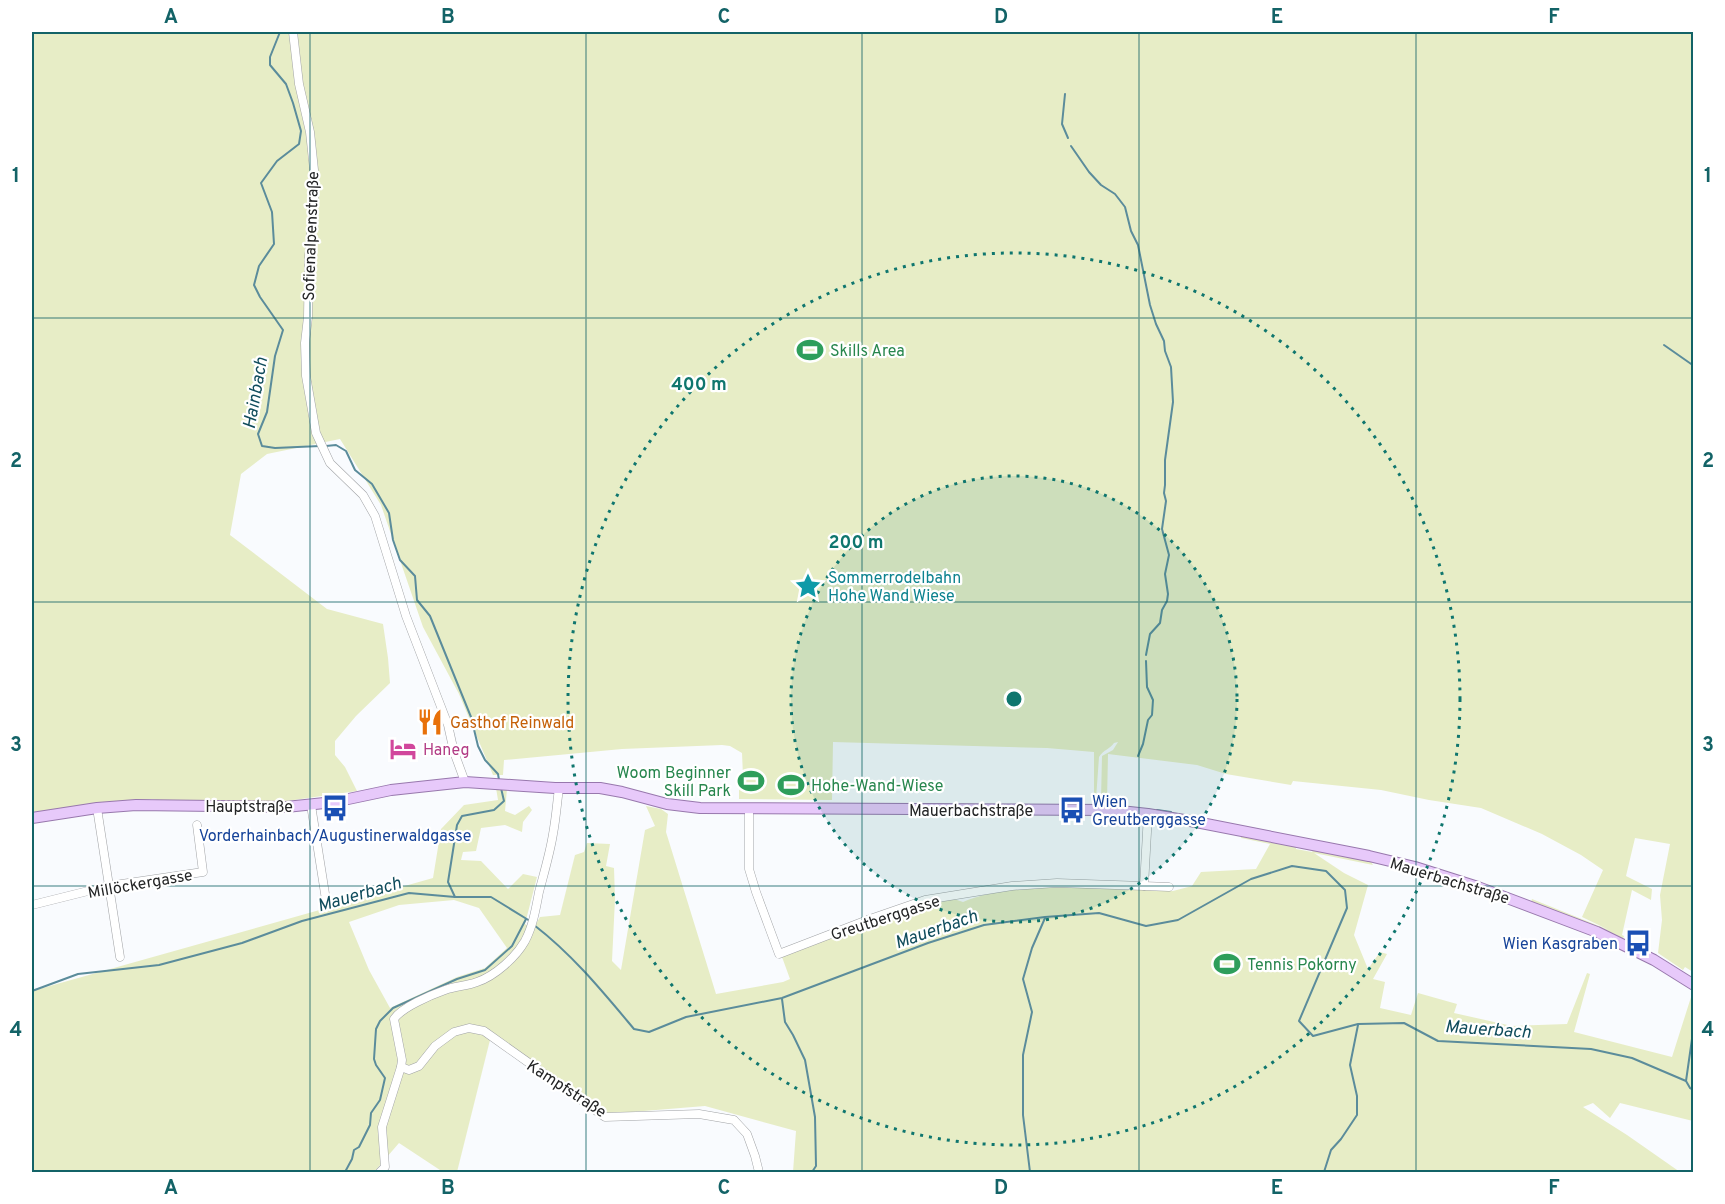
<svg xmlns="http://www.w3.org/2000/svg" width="1725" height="1204" font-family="Overpass,sans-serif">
	<rect width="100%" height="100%" fill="#f9fbfe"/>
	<g fill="#e7edc6" fill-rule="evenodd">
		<path d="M32,32H1693V972L1685,967L1683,970L1658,953L1662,920L1660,895L1670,844L1635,838L1626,876L1652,889L1651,900L1632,890L1622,935L1624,936L1623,939L1531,902L1532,899L1609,930L1582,917L1603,870L1581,855L1542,834L1481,808L1429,800L1381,790L1293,781L1291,785L1226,774L1197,765L1108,754L1107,801H1101L1102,756L1113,750L1118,742L1114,743C1110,749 1103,750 1099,757L1096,799L1094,802V752L1047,748L833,742L832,800L739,799V790L743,776L742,753L730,746L722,745L622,749L504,760L503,775H493L459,694L423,627L381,505L340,439L267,454L241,474L230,535L327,609L383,624L388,658L390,683L356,716L335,741V755L345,767L357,791L273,803L162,801L152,799L32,812Z"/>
		<path d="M496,788L507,789L505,811L515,815L529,806L532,810L523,822L522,832L505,825L481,828L476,851L463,852L461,860L481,861L508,889L523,874L537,877L525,924L533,929L540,917L560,915L575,855L584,852L587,843L610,844L606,866L614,868L615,899L612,961L621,970L645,830L655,826L646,806L661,809L668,814L666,832L716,994L783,982L790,979L782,957L788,953L924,902L951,898L963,902C1019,878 1111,889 1173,891L1192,886L1201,872L1256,869L1270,844L1241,838V836L1296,846V849L1312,852L1314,849L1370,860L1373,865L1314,853L1344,873L1368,885L1354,935L1368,969L1380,952L1387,954L1373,979L1385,982L1380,1008L1411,1015L1418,993L1457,1004L1454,1013L1512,1026L1567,1024L1587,973L1590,974L1574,1032L1672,1057L1692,994L1693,995V1121L1620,1103L1610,1118L1593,1103L1583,1107L1627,1135L1680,1172H793L796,1131L705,1106L607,1114L492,1032L457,1172H443L399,1143L374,1172H32V991L433,878L441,829L464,805L498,800ZM454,900L479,908L507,948L485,968L457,977L390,1008L369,970L349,922L399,905Z"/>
	</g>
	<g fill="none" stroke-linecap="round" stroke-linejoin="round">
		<g stroke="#5b8c9b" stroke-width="2">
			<polyline points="280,32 270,57 270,65 286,84 293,103 301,131 299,144 277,161 261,183 272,212 274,244 259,266 254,285 260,297 283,330 275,356 267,412 258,434 262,446 275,448 320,446"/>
			<polyline points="1065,94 1062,124 1068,138"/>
			<polyline points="1071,146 1089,172 1101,185 1115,194 1125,207 1131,231 1138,245 1150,305 1156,324 1164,341 1165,351 1171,367 1173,402 1165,460 1165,485 1164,493 1166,501 1162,529 1169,555 1165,574 1168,594 1167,601 1162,610 1160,623 1150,634 1146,655"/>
			<polyline points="1664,345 1694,366"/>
			<polyline points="326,446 336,445 346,451 355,470 372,484 389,513 393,540 400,560 415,576 417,600 430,616 471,717 478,746 485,760 498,774 499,780"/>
			<polyline points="1138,756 1143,744 1148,720 1152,715 1153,700 1147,687 1146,661"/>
			<polyline points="1157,810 1171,812"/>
			<polyline points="455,897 448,882 457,825 462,816 494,810 504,801 501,788"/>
			<path d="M534,925C573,955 603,992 634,1029L649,1032L686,1017L782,998L928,943L984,925L1045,917L1099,913L1146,926L1178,920L1251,879L1292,866L1326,871L1345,890L1347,908L1299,1021L1313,1036L1358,1024L1404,1023L1438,1041L1591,1049L1632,1058L1686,1081L1690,1088L1694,1090"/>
			<polyline points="32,991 78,974 159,965 242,943 302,921 409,893 455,897 491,897 530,921"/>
			<polyline points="782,999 785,1022 793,1035 805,1060 815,1117 816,1166 812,1172"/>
			<polyline points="1686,1081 1694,1025"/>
			<polyline points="345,1172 352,1159 354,1150 359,1147 370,1125 371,1113 380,1100 385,1078 376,1065 374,1059 376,1029 380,1021 393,1008 457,979 485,970 512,946 526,919"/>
			<polyline points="1030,1172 1023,1115 1023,1055 1032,1012 1023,979 1032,948 1045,918"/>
			<polyline points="1324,1172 1331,1150 1341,1139 1357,1115 1357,1096 1350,1065 1358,1025"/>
		</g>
		<g stroke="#a1a3a6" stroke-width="9">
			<g id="minor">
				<polyline points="293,32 299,84 310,132 314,170 314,200 309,256 308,317 305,343 306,376 316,433 330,463 363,495 375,516 406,616 448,725 454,752 465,782"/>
				<polyline points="311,805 326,900 330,906"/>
				<polyline points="97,808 120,957"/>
				<polyline points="749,808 749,869 756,892 779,954 870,919 925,900 1012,886 1057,883 1144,886 1148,814"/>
				<polyline points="1144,886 1169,887"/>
				<polyline points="32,905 108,886 203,872 197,825"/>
				<polyline points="401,1067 409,1070 419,1066 435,1046 454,1032 469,1028 484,1031 605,1117 699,1114 734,1120 747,1134 755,1156 759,1172"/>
				<path d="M380,1172L385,1167L382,1127L401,1067L402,1060L394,1019C402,1007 431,995 445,990C455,986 467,986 477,982C495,976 516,957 525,941C533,926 536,908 539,892C544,873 550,853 553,834C556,818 557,803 559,788"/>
			</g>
		</g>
		<g stroke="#9878ad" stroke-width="12">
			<polyline id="major" points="32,818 97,808 136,805 286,807 334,802 391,790 465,782 555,788 600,788 622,792 667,804 700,808 1111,810 1148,814 1196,822 1369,856 1415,867 1478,887 1597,932 1654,960 1694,985"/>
		</g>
		<use href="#minor" stroke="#fff" stroke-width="8"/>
		<use href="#major" stroke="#e7c9fa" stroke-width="10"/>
	</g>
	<path fill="none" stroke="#136367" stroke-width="1.5" stroke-opacity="0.55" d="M310,32V1172M586,32V1172M862,32V1172M1139,32V1172M1416,32V1172M32,318H1694M32,602H1694M32,886H1694"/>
	<circle cx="1014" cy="699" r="223" fill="#0f766e" fill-opacity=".12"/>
	<g fill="none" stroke="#0f766e" stroke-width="3" stroke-dasharray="3 6">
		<circle cx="1014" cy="699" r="223"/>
		<circle cx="1014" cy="699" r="446"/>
	</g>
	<defs>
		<g id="stadium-bare" transform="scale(2.07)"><path d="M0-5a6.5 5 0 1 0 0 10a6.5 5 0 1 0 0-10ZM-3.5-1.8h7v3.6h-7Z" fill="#2e9e5b" stroke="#fff" stroke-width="2.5" paint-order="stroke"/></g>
		<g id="sight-bare" transform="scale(2.07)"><path d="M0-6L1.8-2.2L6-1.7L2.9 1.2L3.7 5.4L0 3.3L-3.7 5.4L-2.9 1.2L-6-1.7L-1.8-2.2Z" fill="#0f9aa8" stroke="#fff" stroke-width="2.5" paint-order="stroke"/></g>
		<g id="restaurant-bare" transform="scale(2.07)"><path d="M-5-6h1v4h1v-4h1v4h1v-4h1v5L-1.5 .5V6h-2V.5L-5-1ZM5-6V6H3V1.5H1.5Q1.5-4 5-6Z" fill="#e8710a" stroke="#fff" stroke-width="2.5" paint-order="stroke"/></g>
		<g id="hotel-bare" transform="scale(2.07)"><path d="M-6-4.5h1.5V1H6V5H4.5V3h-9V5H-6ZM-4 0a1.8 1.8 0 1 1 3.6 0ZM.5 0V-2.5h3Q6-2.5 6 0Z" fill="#d1479c" stroke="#fff" stroke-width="2.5" paint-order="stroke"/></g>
		<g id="bus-bare" transform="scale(2.07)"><path d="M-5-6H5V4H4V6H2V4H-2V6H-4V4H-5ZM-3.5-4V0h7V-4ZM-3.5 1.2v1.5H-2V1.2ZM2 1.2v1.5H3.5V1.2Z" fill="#1a4fb4" stroke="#fff" stroke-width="2.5" paint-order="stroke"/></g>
	</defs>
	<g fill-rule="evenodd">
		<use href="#stadium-bare" x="810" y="350"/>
		<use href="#sight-bare" x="808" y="586"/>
		<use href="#restaurant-bare" x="430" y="722"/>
		<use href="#hotel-bare" x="403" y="749"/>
		<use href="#stadium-bare" x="751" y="781"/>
		<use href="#stadium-bare" x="791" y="785"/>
		<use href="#bus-bare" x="335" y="808"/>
		<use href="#bus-bare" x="1072" y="810"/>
		<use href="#bus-bare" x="1638" y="943"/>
		<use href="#stadium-bare" x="1227" y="964"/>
	</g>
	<g text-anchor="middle" stroke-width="4.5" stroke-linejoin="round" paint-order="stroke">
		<g font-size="16" fill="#232425" stroke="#fff">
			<text transform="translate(310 236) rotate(-88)" y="6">Sofienalpenstraße</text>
			<text x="249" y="812">Hauptstraße</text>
			<text x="971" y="816">Mauerbachstraße</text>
			<text transform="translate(1450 880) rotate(17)" y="6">Mauerbachstraße</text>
			<text transform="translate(140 883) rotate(-10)" y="6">Millöckergasse</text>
			<text transform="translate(885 917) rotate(-18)" y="6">Greutberggasse</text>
			<text transform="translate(567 1088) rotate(33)" y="6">Kampfstraße</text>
		</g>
		<g font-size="16" fill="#27864d" stroke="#fff" text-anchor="start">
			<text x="830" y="356">Skills Area</text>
			<text x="731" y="778" text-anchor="end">Woom Beginner<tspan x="731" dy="18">Skill Park</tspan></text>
			<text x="811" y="791">Hohe-Wand-Wiese</text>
			<text x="1247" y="970">Tennis Pokorny</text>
		</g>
		<g font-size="16" fill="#0d838f" stroke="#fff" text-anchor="start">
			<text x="828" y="583">Sommerrodelbahn<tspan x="828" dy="18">Hohe Wand Wiese</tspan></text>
		</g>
		<g font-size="16" fill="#c56008" stroke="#fff" text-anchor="start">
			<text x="450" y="728">Gasthof Reinwald</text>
		</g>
		<g font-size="16" fill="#b23c85" stroke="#fff" text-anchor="start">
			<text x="423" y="755">Haneg</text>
		</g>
		<g font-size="16" fill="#164399" stroke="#fff" text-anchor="start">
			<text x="1092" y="807">Wien<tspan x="1092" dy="18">Greutberggasse</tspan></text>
			<text x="335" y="841" text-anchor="middle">Vorderhainbach/Augustinerwaldgasse</text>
			<text x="1618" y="949" text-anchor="end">Wien Kasgraben</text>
		</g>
		<g font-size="18" font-style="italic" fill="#104c5c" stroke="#fff">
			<text transform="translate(255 393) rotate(-80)" y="6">Hainbach</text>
			<text transform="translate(359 894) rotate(-16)" y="6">Mauerbach</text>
			<text transform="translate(936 929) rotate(-19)" y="6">Mauerbach</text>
			<text transform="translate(1488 1029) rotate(4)" y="6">Mauerbach</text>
		</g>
	</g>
	<circle cx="1014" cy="699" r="9" fill="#0f766e" stroke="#fff" stroke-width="3"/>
	<g font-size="18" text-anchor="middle" font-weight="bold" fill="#0f766e" stroke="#fff" stroke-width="4.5" stroke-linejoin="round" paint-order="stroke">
		<text x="699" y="390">400 m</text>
		<text x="856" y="548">200 m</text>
	</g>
	<rect width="1725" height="1204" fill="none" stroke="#ffffff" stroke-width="66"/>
	<rect x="33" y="33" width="1659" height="1138" fill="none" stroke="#136367" stroke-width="2"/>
	<g font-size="20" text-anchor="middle" font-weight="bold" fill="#136367">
		<text x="171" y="23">A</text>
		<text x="448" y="23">B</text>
		<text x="724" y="23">C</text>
		<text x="1001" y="23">D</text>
		<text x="1277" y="23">E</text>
		<text x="1554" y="23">F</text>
		<text x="16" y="182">1</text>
		<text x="1708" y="182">1</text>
		<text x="16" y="467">2</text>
		<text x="1708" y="467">2</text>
		<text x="16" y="751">3</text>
		<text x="1708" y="751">3</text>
		<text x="16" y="1036">4</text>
		<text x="1708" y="1036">4</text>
		<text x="171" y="1194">A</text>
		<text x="448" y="1194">B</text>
		<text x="724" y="1194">C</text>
		<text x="1001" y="1194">D</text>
		<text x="1277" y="1194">E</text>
		<text x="1554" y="1194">F</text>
	</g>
</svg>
